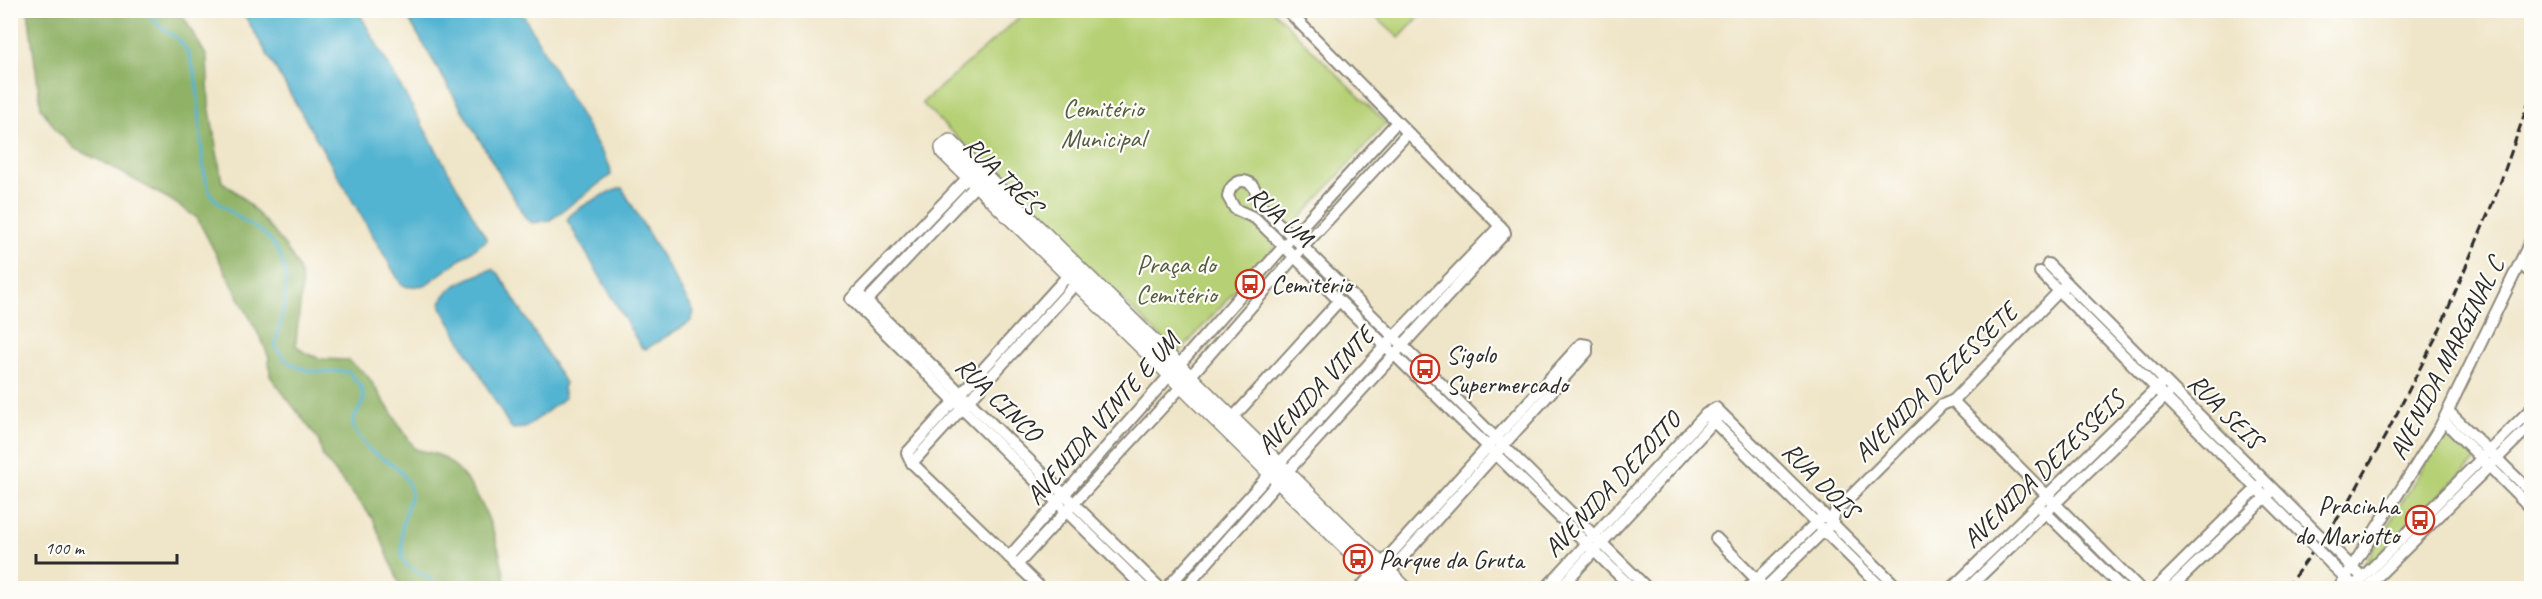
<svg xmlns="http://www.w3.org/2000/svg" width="2542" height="599" font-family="Caveat,sans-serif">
	<rect width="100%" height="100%" fill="#fdfcf7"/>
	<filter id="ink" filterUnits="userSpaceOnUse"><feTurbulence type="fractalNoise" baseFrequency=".0167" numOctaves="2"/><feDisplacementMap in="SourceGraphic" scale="12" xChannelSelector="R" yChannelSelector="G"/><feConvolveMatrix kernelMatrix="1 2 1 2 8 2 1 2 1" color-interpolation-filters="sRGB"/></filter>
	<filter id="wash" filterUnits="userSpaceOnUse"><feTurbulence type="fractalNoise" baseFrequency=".008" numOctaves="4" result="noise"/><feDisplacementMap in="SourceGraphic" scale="24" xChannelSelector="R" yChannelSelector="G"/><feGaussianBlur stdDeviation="1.35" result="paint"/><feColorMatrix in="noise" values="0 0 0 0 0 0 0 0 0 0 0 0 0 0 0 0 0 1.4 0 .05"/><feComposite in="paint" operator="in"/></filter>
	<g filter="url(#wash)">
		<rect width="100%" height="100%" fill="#efe5c8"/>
		<g fill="#b6d075" stroke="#707e50" stroke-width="1.5">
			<polygon points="1272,10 1386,123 1178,354 922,103 1027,11"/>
			<polygon points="1369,11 1425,11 1399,38"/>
			<polygon points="2446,430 2477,459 2368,566 2365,563 2367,560"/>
		</g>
		<path fill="#90b266" stroke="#5e6e48" stroke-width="1.5" d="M28,11H180L207,57L209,104L222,182C245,196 294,250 301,276C304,287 296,329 296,345L305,353L321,359L348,360L367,375L415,449C424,452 438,453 446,459C484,489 500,543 506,588H401L373,519L323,457L318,439L270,376L269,358L263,343L197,218L169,199L103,162L75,149L57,131L41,108Z"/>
		<g fill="#52b4d1" stroke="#3e707e" stroke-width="1.5">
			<polygon points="242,11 358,11 487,240 425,285 408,287 401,284"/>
			<polygon points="404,11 521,11 610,167 611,175 550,220 533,223 526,219"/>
			<path d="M622,188L694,312L691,321L687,324L646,349L642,348L637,340L567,220C571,210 611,190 622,188Z"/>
			<path d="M492,269L499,274L565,383L563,388L565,398L525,428L513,429L509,425L441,307C439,286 477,276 492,269Z"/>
		</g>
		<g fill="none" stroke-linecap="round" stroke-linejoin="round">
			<path stroke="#52b4d1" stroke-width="3" d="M145,10C150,16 155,22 161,27C166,32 174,35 179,40C209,72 193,152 210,192C214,202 229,210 237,216C245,223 256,227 264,234C299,267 284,306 275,346C285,364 304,373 325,372C334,372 340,370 349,372L361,387L364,400L353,420V427L369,450L398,468L408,483L411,493L402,527V558L407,566L429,578L437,588"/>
		</g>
	</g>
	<g filter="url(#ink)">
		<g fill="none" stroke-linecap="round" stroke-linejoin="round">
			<g stroke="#8d887a" stroke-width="14">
				<g id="street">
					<polyline points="973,172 851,299 1144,588"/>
					<polyline points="2048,264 2313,529"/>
					<polyline points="2521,264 2532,274"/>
					<polyline points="2040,272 2306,538"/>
					<polyline points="857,292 1160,588"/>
					<polyline points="862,306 981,180"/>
					<polyline points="1954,400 1957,405 2139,588"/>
					<polyline points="2448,411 2532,493"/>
					<polyline points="1706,414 1882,588"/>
					<polyline points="2444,421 2532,509"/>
					<polyline points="1228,423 1339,301"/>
					<polyline points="912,463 1080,279"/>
					<polyline points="2042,509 2122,588"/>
					<polyline points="1716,538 1761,584"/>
					<polyline points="2339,554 2358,573"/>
					<polyline points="1009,557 1284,246 1397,122"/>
					<polyline points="2331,564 2350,582"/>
					<polyline points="1017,565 1182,386 1303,247 1408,133"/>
					<polyline points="2354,586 2532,408"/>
					<polyline points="1041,588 912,463 907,453 1072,271"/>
					<polyline points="1167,588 1385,346 1500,226"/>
					<polyline points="1185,588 1287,472 1505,233 1504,230 1287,10"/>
					<polyline points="1360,588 1581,344 1587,345 1587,352 1375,588"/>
					<polyline points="1546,588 1706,414 1716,408 1898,588"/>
					<polyline points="1560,588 1718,417"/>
					<path d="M1632,588L1255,218L1235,209L1228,197C1229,186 1240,176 1251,184C1257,189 1256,196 1259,202C1267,215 1282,226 1293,237L1647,588"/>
					<polyline points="1748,588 1821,518"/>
					<polyline points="1765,588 1832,523 1835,512 1942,405 1954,400 2067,283"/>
					<polyline points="1952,588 2160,385"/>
					<polyline points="1968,588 2168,394"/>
					<polyline points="2156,588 2260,485"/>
					<polyline points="2171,588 2270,493"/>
					<polyline points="2339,588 2440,427 2532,238"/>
					<polyline points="2366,588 2532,424"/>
				</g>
			</g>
			<g stroke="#8d887a" stroke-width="18">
				<polyline id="secondary" points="1388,588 944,152 943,148 950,142 1404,588"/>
			</g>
			<use href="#street" stroke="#fff" stroke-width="10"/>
			<use href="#secondary" stroke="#fff" stroke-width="15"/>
			<polyline stroke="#2b2b2b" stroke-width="3" stroke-dasharray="9 4.5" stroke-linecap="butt" points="2286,588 2346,507 2389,429 2438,333 2496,195 2532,93"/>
			<g stroke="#8d887a" stroke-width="14" stroke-linecap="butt">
				<g id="street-bridge">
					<polyline points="2313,529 2339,554"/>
					<polyline points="2306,538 2331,564"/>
				</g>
			</g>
			<use href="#street-bridge" stroke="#fff" stroke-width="10"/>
		</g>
	</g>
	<defs>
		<g id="bus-ring" transform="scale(1.5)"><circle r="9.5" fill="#fdfcf7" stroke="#c8321e" stroke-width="1.5"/><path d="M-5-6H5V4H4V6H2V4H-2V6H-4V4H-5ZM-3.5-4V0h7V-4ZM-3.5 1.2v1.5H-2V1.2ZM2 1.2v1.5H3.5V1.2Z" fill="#c8321e"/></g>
	</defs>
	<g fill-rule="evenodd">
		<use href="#bus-ring" x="1250" y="284"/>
		<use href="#bus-ring" x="1425" y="369"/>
		<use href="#bus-ring" x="2420" y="520"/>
		<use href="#bus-ring" x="1358" y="559"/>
	</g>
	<g text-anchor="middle" stroke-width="4.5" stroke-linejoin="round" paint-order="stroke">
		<g font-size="26" fill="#555d41" stroke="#fdfcf7">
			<text x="1103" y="117">Cemitério<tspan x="1103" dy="30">Municipal</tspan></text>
			<text x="1176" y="273">Praça do<tspan x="1176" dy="30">Cemitério</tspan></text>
		</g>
		<g font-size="26" fill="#2b2b2b" stroke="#fdfcf7">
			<text transform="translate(1003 175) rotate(45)" y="9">RUA TRÊS</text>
			<text transform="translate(1281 216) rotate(41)" y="9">RUA UM</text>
			<text transform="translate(2446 358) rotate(-63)" y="9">AVENIDA MARGINAL C</text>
			<text transform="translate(1935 382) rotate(-44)" y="9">AVENIDA DEZESSETE</text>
			<text transform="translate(1315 390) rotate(-48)" y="9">AVENIDA VINTE</text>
			<text transform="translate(999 399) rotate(44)" y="9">RUA CINCO</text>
			<text transform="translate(2226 411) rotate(45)" y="9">RUA SEIS</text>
			<text transform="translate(1102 418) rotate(-49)" y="9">AVENIDA VINTE E UM</text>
			<text transform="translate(2043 469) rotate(-44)" y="9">AVENIDA DEZESSEIS</text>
			<text transform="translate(1821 480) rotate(45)" y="9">RUA DOIS</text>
			<text transform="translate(1612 484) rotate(-47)" y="9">AVENIDA DEZOITO</text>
		</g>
		<g font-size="26" fill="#2b2b2b" stroke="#fdfcf7" text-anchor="start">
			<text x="1271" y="293">Cemitério</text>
			<text x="1446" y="363">Sigolo<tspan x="1446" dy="30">Supermercado</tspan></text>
			<text x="2399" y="514" text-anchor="end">Pracinha<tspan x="2399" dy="30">do Mariotto</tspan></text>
			<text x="1379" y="568">Parque da Gruta</text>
		</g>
	</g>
	<rect width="2542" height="599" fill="none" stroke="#fdfcf7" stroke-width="36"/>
	<path d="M36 554v9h141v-9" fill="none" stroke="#2b2b2b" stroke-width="3"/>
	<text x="45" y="554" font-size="18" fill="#2b2b2b" stroke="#fdfcf7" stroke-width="4.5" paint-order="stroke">100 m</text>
</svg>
